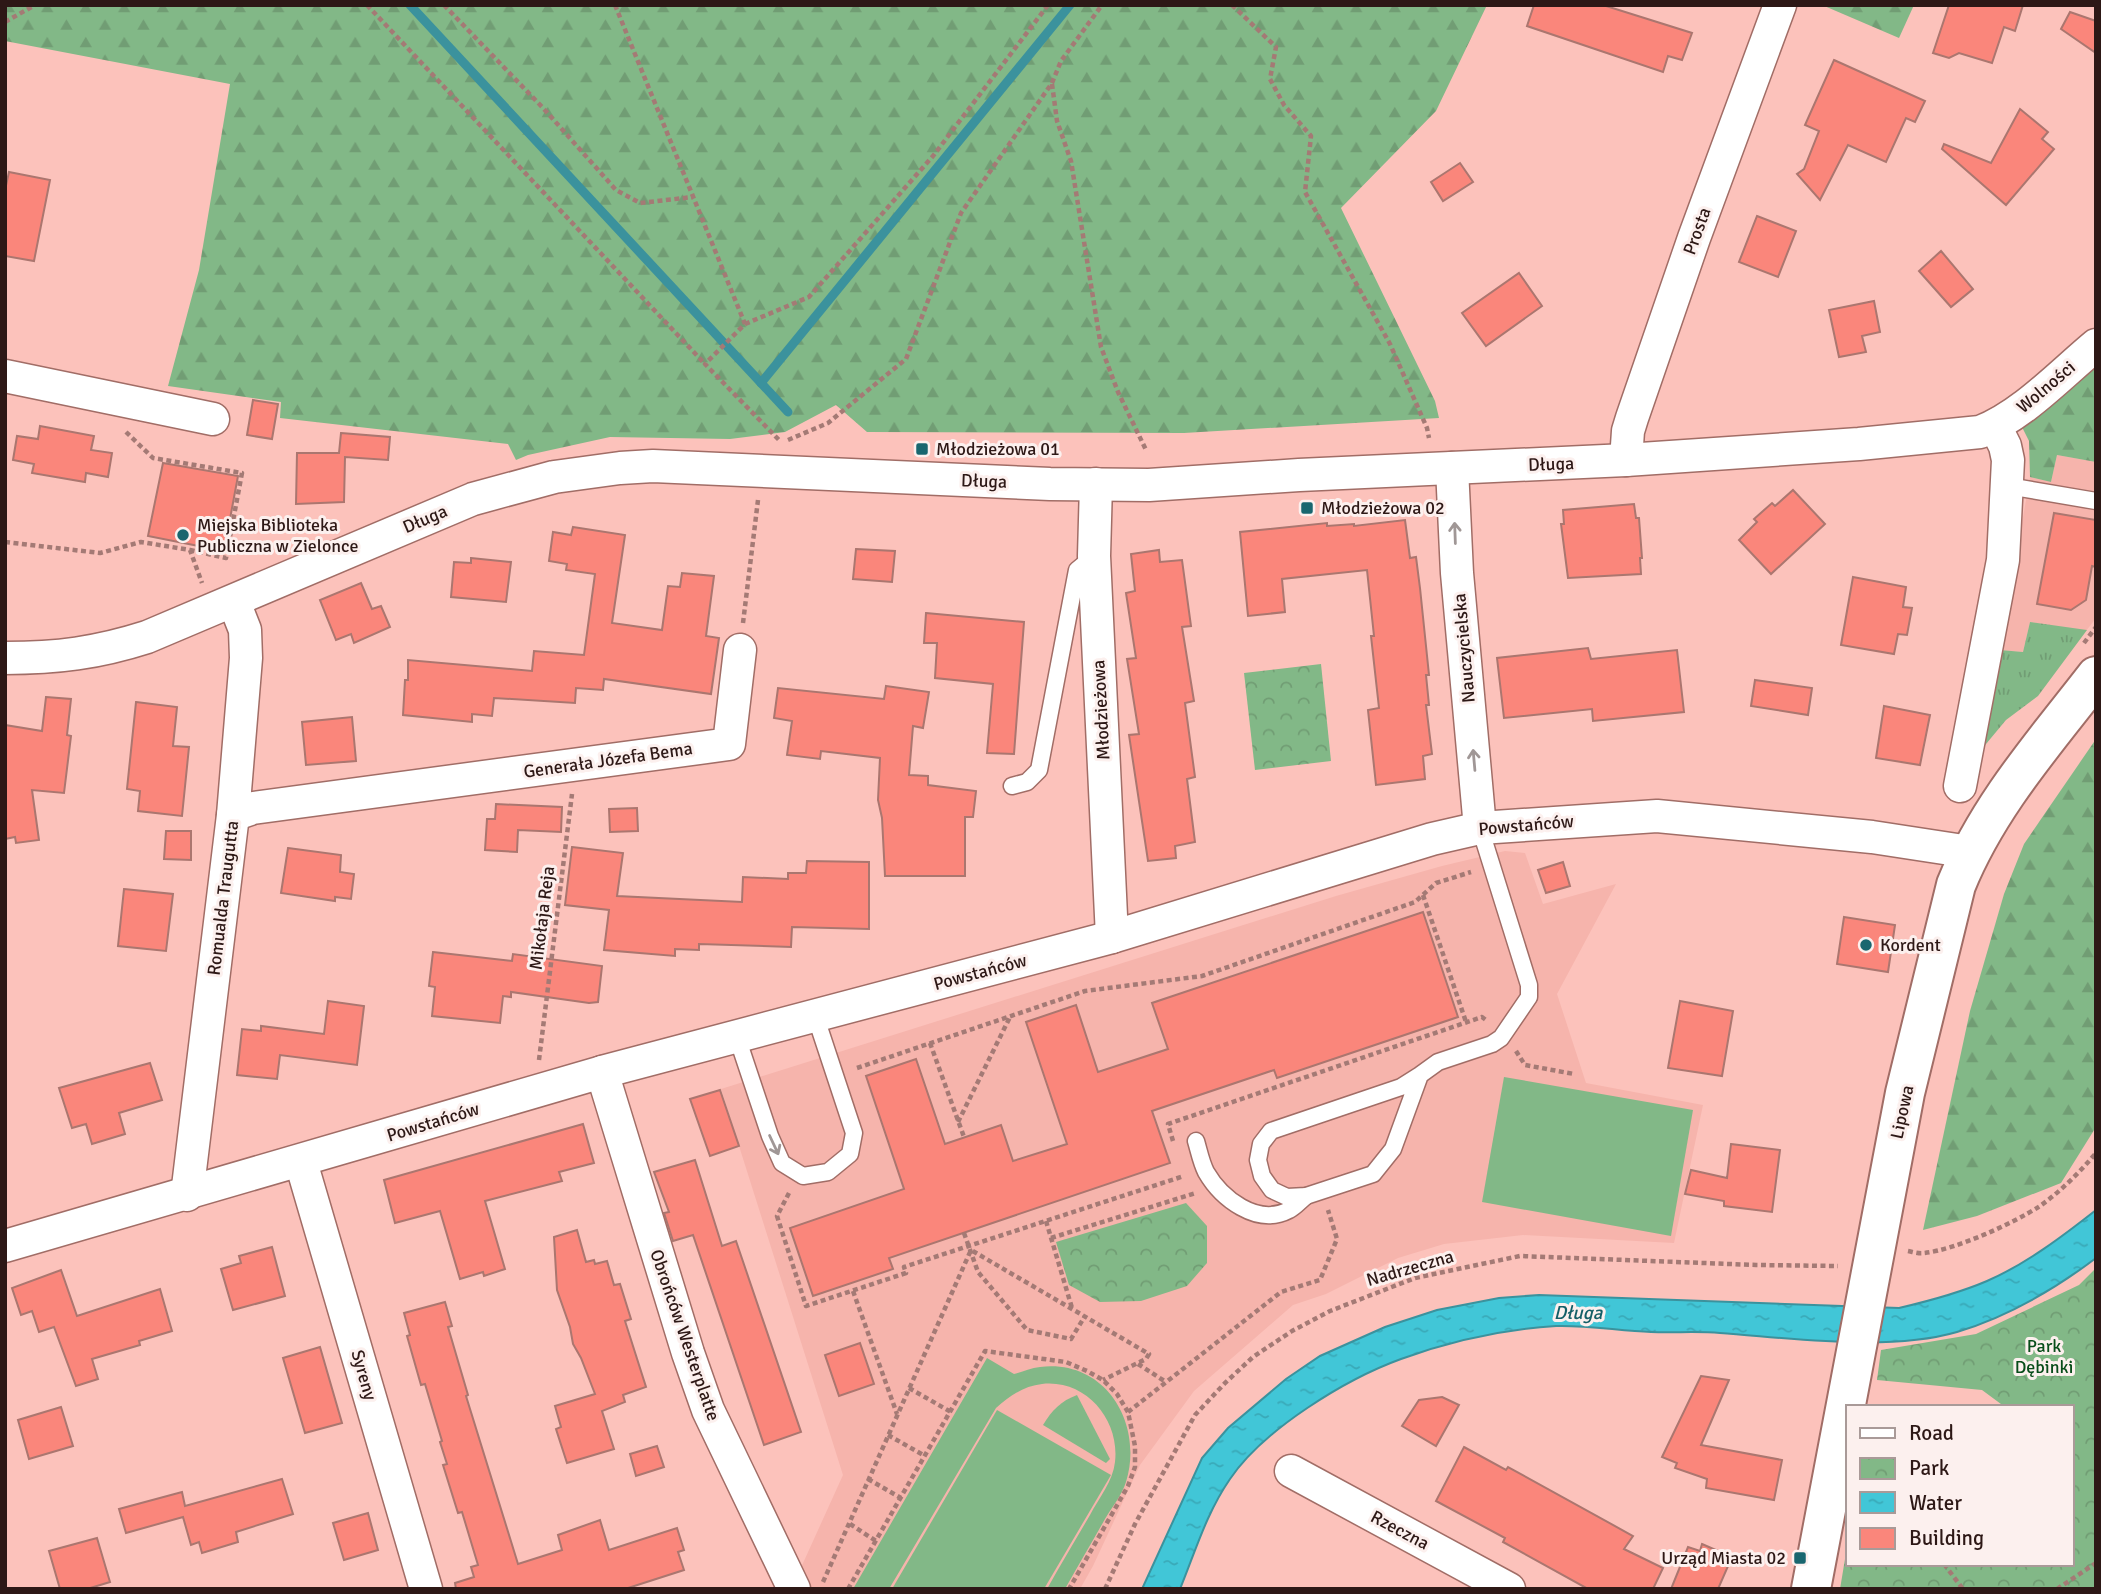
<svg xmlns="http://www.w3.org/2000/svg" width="2101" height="1594" font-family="Signika,sans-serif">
	<defs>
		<pattern id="grass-tufts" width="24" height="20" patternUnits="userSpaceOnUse" patternTransform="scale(1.75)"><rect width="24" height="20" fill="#82b887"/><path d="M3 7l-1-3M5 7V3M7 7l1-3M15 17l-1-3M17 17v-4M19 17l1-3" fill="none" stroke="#719d74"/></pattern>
		<pattern id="forest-firs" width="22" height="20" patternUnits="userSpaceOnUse" patternTransform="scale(1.75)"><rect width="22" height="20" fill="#82b887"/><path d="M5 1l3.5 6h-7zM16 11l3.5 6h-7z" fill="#719d74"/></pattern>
		<pattern id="park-crowns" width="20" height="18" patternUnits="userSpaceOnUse" patternTransform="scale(1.75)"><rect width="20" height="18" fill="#82b887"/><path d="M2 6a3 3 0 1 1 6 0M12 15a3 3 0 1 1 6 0" fill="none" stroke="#719d74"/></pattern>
		<pattern id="water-ripples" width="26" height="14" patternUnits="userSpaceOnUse" patternTransform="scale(1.75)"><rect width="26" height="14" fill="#41c6d7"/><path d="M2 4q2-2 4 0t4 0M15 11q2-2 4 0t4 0" fill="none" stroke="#39a9b8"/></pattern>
	</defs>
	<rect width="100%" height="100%" fill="#fcc2bb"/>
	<g fill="#f6b4ac">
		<polygon points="2057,455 2096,462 2096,618 2086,631 2030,622 2023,652 2000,650 2030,477 2051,482"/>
		<polygon points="1505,851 1525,853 1543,904 1616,884 1557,994 1586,1083 1703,1105 1674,1243 1523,1235 1444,1244 1398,1258 1326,1294 1293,1305 1194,1391 1140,1465 1093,1566 1080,1589 803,1589 799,1572 843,1475 721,1089 1336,896 1442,866"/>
	</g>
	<polygon fill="url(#grass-tufts)" points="2030,622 2087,630 2038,696 2006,720 1981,750 2000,650 2023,652"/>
	<g fill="url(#forest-firs)">
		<polygon points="5,5 1487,5 1436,111 1341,208 1435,401 1439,418 1184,433 867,432 836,405 785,432 730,439 610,437 528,455 516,460 508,444 280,418 281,402 168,386 199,270 230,84 5,41"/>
		<polygon points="1822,5 1914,5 1899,38"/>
		<polygon points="2096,362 2096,462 2057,455 2051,482 2030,477 2029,441 2021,425"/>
		<polygon points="2096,739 2096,1127 2061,1183 1977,1216 1923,1230 1970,1011 2004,894 2024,844"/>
	</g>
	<g fill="url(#park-crowns)">
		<polygon points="1321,664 1331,761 1255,770 1244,673"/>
		<polygon points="1186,1203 1207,1226 1207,1263 1187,1286 1141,1301 1100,1302 1069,1285 1056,1242"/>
		<polygon points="2096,1268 2096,1589 1840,1589 1847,1547 1847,1564 2071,1564 2071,1407 2005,1407 1982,1390 1877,1380 1881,1350 1976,1334 2079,1285"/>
	</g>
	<g fill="#82b887">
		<polygon points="1504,1077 1693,1110 1671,1236 1482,1202"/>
		<path d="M987,1358L1014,1374C1022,1372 1031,1368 1040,1367C1106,1359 1144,1424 1126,1482C1122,1495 1112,1507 1105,1519C1092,1542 1078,1566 1065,1589H1047C1061,1564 1076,1539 1090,1515C1099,1498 1113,1481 1115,1462C1120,1420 1086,1379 1042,1384C1024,1386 1009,1396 996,1408L889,1589H853Z"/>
		<path d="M1077,1395L1110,1459L1106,1463L1043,1425C1052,1410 1061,1401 1077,1395Z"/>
		<polygon points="997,1410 1111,1475 1044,1589 892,1589"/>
	</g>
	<path fill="url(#water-ripples)" stroke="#3b929d" stroke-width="2" d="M2096,1210V1258C2055,1289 2007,1317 1957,1332C1888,1352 1791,1338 1720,1333C1697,1331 1674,1333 1651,1332C1620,1331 1588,1325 1556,1326C1505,1329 1450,1341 1401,1359C1346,1379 1264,1429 1230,1479C1206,1514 1196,1550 1180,1589H1142L1202,1458L1228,1428L1286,1379L1320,1356L1385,1327L1437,1310L1499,1298L1539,1295L1899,1308C1929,1301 1959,1293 1987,1281C2026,1264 2063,1236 2096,1210Z"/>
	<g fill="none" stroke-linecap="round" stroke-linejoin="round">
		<g stroke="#3b929d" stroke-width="9">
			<polyline points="410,5 788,412"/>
			<polyline points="761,383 1070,5"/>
		</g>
	</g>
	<g fill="#fa867b" stroke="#ab766f" stroke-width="2">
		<polygon points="1534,5 1603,5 1692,33 1682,60 1668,56 1663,72 1527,26"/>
		<polygon points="1949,5 2023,5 2015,31 2004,27 1992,63 1959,53 1949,58 1933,53"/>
		<polygon points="2070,12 2096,21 2096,53 2061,29"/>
		<polygon points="1834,60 1925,101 1915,122 1906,118 1886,162 1848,145 1820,200 1797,174 1804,169 1819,131 1805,125"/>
		<polygon points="2020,109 2048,132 2042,139 2054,149 2006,205 1942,149 1944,144 1991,163"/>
		<polygon points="1460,163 1473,182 1443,201 1431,182"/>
		<polygon points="9,172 50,180 34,261 5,256 5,190"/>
		<polygon points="1757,216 1796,231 1778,277 1739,262"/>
		<polygon points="1941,251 1973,289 1951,307 1919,271"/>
		<polygon points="1519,273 1542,306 1486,346 1462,313"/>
		<polygon points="1874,301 1880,332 1862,336 1866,352 1839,357 1829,310"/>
		<polygon points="253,400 278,404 272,439 247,435"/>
		<polygon points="40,426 94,436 91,450 112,453 108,477 86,473 85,482 32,473 34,464 13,460 17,436 38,439"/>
		<polygon points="341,433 390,437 388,460 345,457 344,502 296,504 297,453 339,453"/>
		<polygon points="163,463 238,476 224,551 148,536"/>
		<polygon points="1793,490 1825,524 1771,574 1739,540 1757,522 1754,519 1772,503 1775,506"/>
		<polygon points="1634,504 1636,518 1639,518 1642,558 1640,558 1641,574 1568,578 1561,524 1564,524 1563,510"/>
		<polygon points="2054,513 2096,520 2096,567 2092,566 2086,600 2071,610 2037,604"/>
		<polygon points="1405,520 1410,558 1416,557 1420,588 1429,675 1426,675 1429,705 1426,705 1432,754 1423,756 1425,779 1376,785 1368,710 1379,708 1371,636 1374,636 1367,570 1282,579 1285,612 1248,616 1240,532 1327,523 1327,526 1354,524 1354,526"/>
		<polygon points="573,527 625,535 612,623 662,630 668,586 680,587 682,573 714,576 706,636 719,638 711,694 604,679 603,690 576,688 575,703 494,698 492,716 472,714 472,722 403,715 405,680 408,680 408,660 532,671 534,651 584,655 595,574 566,570 567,564 549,561 553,532 571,535"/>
		<polygon points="856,549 895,551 892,582 853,579"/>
		<polygon points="1159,550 1160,562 1182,560 1191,626 1182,627 1194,701 1185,703 1195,777 1187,779 1195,842 1175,846 1176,858 1148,861 1129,735 1139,734 1127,659 1136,658 1126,593 1135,591 1131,554"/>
		<polygon points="471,558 511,562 506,602 451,597 454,562 471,563"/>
		<polygon points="1853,577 1906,587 1903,607 1912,608 1907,635 1898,634 1894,654 1841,645"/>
		<polygon points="361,583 372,609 381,606 390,627 354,643 351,634 336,640 320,600"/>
		<polygon points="926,613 1024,622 1014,754 987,753 993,684 935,678 937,643 924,643"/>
		<polygon points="1588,648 1591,659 1677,650 1684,712 1593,721 1592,709 1504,718 1497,658"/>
		<polygon points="1755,680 1812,688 1808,715 1751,706"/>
		<polygon points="886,686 929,692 923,728 913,726 909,775 928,776 928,785 976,791 973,817 965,817 965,876 885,876 882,818 878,800 880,758 821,751 820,759 787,755 792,721 774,718 778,688 884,699"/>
		<polygon points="46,697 71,699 67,735 71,736 64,793 32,790 39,840 16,843 15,837 5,839 5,725 42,731"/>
		<polygon points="136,702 177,707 173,746 189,747 182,816 138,811 140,791 127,789"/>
		<polygon points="1884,706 1930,715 1920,765 1876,758"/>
		<polygon points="352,717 356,761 306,765 302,722"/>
		<polygon points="496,804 562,807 561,832 518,830 517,852 485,850 487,819 495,819"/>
		<polygon points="637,808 638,831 610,832 609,809"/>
		<polygon points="166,831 191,831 191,860 164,859"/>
		<polygon points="572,847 623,853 617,896 742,902 743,877 788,879 788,873 806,873 807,861 869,862 869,929 792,927 791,947 699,944 699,950 675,949 675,956 604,950 609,910 565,905"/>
		<polygon points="288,848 341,855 340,872 354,874 351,899 335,897 335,901 281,893"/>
		<polygon points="1563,862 1570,886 1546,893 1538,870"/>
		<polygon points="124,889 173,894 166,951 118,946"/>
		<polygon points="1423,912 1458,1017 1277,1078 1274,1070 1152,1111 1170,1163 889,1258 893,1269 813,1296 790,1228 904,1189 866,1076 916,1059 945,1144 1001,1125 1013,1161 1067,1144 1026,1022 1076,1005 1098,1072 1168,1049 1152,1003"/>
		<polygon points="1844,917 1895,925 1888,972 1837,964"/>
		<polygon points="433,952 512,961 513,954 602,966 598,1002 589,1003 511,992 511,997 503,996 500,1023 432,1016 435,987 429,986"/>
		<polygon points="328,1001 364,1006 357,1065 280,1055 277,1079 237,1075 242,1029 261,1031 261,1026 324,1034"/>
		<polygon points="1680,1001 1733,1011 1722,1076 1668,1068"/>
		<polygon points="150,1063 162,1100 119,1113 125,1134 92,1144 86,1124 72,1128 59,1088"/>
		<polygon points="720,1090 739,1146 710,1156 690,1099"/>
		<polygon points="583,1124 594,1163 559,1172 562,1181 485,1201 505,1269 484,1276 483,1272 460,1279 440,1211 395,1223 384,1180"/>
		<polygon points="1731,1144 1780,1150 1772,1212 1724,1206 1724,1201 1685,1194 1691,1170 1727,1178"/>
		<polygon points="695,1160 722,1246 736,1241 801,1432 764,1445 693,1235 673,1241 664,1213 669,1212 654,1172"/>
		<polygon points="577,1230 586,1262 594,1260 595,1264 607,1261 614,1285 620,1284 631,1319 625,1321 646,1387 623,1395 625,1402 602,1411 614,1449 567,1463 556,1429 561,1427 555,1406 595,1394 581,1358 573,1344 570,1327 557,1290 554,1237"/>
		<polygon points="272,1247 285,1296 233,1310 221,1269 241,1263 239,1256"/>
		<polygon points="61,1270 77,1316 160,1289 172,1331 139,1341 140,1345 92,1359 98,1379 76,1386 54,1327 39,1332 32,1311 21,1315 12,1288"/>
		<polygon points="445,1302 452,1326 448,1327 468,1395 466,1396 518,1564 562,1550 558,1535 600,1520 609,1550 677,1528 684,1550 678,1552 684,1570 625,1589 456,1589 455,1583 474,1577 471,1567 478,1565 462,1512 458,1513 443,1465 447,1464 440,1442 442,1441 425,1384 421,1385 407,1336 410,1335 404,1313"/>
		<polygon points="860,1343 874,1384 839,1396 825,1355"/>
		<polygon points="320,1347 342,1423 305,1433 283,1358"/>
		<polygon points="1701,1376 1729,1380 1701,1445 1782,1460 1774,1500 1706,1488 1707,1479 1675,1468 1677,1463 1662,1457"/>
		<polygon points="1442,1397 1459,1405 1436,1446 1402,1426 1419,1400"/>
		<polygon points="61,1407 73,1446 29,1459 18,1420"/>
		<polygon points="657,1446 664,1467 636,1476 630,1454"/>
		<polygon points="1464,1447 1506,1470 1508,1467 1633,1536 1624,1549 1663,1568 1653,1589 1588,1589 1503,1542 1505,1538 1436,1501"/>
		<polygon points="282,1479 293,1514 236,1532 238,1542 202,1553 199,1542 191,1545 183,1517 126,1533 119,1509 182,1492 185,1506"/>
		<polygon points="368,1513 378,1550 344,1560 333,1523"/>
		<polygon points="97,1538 110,1582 87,1589 60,1589 49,1551"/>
		<polygon points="1702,1544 1732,1557 1718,1589 1671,1589 1688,1547 1700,1551"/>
	</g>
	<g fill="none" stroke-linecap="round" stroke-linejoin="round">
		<g stroke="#a16d66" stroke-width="19">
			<g id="service">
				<polyline points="2008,486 2096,501"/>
				<polyline points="1012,786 1027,782 1039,770 1077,570 1094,556"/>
				<polyline points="737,1037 770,1136 782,1163 803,1176 828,1172 850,1154 854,1133 815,1015"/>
				<polyline points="1420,1075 1401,1087 1271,1131 1261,1144 1258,1160 1262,1176 1272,1190 1287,1197 1306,1196 1373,1174 1393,1149 1420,1075 1438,1062 1492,1044 1501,1038 1529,997 1529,985 1480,828"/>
				<path d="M1196,1141C1199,1151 1201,1162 1206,1172C1221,1198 1257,1227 1289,1210C1295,1207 1300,1201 1306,1196"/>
			</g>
		</g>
		<g stroke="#a16d66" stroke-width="35">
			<g id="minor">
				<polyline points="5,376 213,419"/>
				<polyline points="1626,460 1628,431 1632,418 1694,238 1780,5"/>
				<polyline points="1452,468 1457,573 1480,828"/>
				<polyline points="1096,484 1094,556 1112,937"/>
				<path d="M5,658C57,658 97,653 147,637L473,499L554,477L620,468L653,466L1050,484L1149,485L1299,475L1626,460L1859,444L1980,432C2022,416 2061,374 2096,345"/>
				<polyline points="1960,786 2003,560 2008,460 2005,446 1995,426"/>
				<polyline points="233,815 253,808 729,744 740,650"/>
				<polyline points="602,1072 688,1353 708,1410 794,1589"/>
				<polyline points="301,1162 426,1589"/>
				<polyline points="187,1195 233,815 246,658 245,630 234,602"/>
				<polyline points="5,1246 602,1072 1112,937 1432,839 1480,828 1657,816 1872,837 1970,852"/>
				<polyline points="1291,1471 1509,1589"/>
			</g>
		</g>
		<g stroke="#a16d66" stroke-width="42">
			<path id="tertiary" d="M1811,1589L1905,1093L1956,885C1988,806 2045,742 2096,676"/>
		</g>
		<g stroke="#a47a75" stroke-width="4.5" stroke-dasharray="5 3.5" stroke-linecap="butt">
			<polyline points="367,5 705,364"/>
			<polyline points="444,5 544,109 616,190 640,203 693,197"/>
			<polyline points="615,5 745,324 705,364 781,442"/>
			<polyline points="1232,5 1276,47 1270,79 1284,105 1311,136 1305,192 1390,344 1427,428 1429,438"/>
			<polyline points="5,22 35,5"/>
			<polyline points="1052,84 1057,121 1071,161 1101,347 1118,392 1146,450"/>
			<polyline points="745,324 809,297 933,156 1048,5"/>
			<polyline points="126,432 153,458 242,473 226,558 190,550"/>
			<polyline points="788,440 828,423 906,359 961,213 1052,83 1061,61 1102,5"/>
			<polyline points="5,542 100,553 141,542 190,550 202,583"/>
			<polyline points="743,623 758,500"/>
			<polyline points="2084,643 2096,627"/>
			<polyline points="1423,895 1466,1022"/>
			<polyline points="930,1043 964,1137"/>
			<polyline points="1516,1051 1525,1065 1574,1074"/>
			<polyline points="539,1060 572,794"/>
			<polyline points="857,1068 1085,991 1202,976 1415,902 1436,883 1471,872"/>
			<polyline points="958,1122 1010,1017"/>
			<polyline points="1173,1141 1168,1124 1482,1017 1486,1020"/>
			<polyline points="789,1193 777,1216 806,1306 906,1273 904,1267 1184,1176"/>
			<polyline points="1046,1221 1072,1308"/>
			<polyline points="964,1233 978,1272 1027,1330 1071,1339 1085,1316"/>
			<polyline points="1051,1238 1196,1193"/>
			<path d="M1908,1251C1913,1252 1919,1254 1924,1253C1955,1250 2014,1223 2040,1206C2061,1191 2079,1173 2096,1153"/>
			<polyline points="853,1291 897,1414"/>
			<polyline points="1138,1364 1166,1382"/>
			<polyline points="909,1388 951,1412"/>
			<polyline points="1128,1412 1281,1292 1320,1280 1337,1239 1328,1210"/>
			<polyline points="888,1435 925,1456"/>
			<polyline points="868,1479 901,1498"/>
			<polyline points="850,1524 876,1541"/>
			<polyline points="1944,1564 1963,1589"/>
			<polyline points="823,1582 971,1250 1149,1354 1146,1359 1103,1380"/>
			<polyline points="848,1589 985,1351 1066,1362 1087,1371 1103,1380 1117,1394 1128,1412 1135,1446 1135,1467 1128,1486 1069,1589"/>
			<polyline points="1105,1589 1135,1524 1195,1415 1225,1383 1253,1357 1292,1331 1330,1311 1415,1278 1520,1256 1756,1265 1838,1266"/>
			<polyline points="2057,1589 2096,1563"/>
		</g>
		<use href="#service" stroke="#fff" stroke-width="16"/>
		<use href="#minor" stroke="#fff" stroke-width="32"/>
		<use href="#tertiary" stroke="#fff" stroke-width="38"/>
	</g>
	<defs><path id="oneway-shaft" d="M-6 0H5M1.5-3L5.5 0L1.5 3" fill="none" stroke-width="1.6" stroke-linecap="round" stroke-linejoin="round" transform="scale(1.75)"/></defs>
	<g stroke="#a09796">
		<use href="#oneway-shaft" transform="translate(1455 533) rotate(-92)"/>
		<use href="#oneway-shaft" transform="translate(1474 760) rotate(-95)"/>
		<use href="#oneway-shaft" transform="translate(774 1145) rotate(65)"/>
	</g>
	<g fill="#19666f" stroke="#fcf0ee" stroke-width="2.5">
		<rect x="915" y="442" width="14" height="14" rx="3.5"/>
		<rect x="1300" y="501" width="14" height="14" rx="3.5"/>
		<circle cx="183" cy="535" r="7"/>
		<circle cx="1866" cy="945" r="7"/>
		<rect x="1793" y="1551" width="14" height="14" rx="3.5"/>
	</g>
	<g text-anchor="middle" stroke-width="6" stroke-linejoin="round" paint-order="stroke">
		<g font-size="18" fill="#2d1816" stroke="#fcf0ee">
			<text transform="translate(1697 231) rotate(-70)" y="6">Prosta</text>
			<text transform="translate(2046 387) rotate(-40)" y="6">Wolności</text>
			<text transform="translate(1551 464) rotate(-2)" y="6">Długa</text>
			<text transform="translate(984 481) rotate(2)" y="6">Długa</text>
			<text transform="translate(425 519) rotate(-23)" y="6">Długa</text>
			<text transform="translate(1464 648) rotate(-95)" y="6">Nauczycielska</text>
			<text transform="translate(1101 710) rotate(-93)" y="6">Młodzieżowa</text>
			<text transform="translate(608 760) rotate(-8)" y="6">Generała Józefa Bema</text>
			<text transform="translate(1526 825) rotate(-5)" y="6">Powstańców</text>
			<text transform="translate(223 898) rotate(-83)" y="6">Romualda Traugutta</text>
			<text transform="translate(542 918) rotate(-83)" y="6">Mikołaja Reja</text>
			<text transform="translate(980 972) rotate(-15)" y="6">Powstańców</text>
			<text transform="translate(1902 1112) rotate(-78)" y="6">Lipowa</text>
			<text transform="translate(433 1122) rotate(-17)" y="6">Powstańców</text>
			<text transform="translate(1410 1268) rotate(-16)" y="6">Nadrzeczna</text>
			<text transform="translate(685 1335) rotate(71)" y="6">Obrońców Westerplatte</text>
			<text transform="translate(364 1375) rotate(74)" y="6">Syreny</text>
			<text transform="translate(1400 1530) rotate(28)" y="6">Rzeczna</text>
		</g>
		<g font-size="18" fill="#2d1816" stroke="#fcf0ee" text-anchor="start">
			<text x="936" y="455">Młodzieżowa 01</text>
			<text x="1321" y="514">Młodzieżowa 02</text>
			<text x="197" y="531">Miejska Biblioteka<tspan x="197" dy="21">Publiczna w Zielonce</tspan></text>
			<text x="1880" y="951">Kordent</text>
			<text x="1786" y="1564" text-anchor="end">Urząd Miasta 02</text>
		</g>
		<g font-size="18" fill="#084d1a" stroke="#fcf0ee">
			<text x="2044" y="1352">Park<tspan x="2044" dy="21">Dębinki</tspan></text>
		</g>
		<g font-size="19" font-style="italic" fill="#145e67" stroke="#fcf0ee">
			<text x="1578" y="1319">Długa</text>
		</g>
	</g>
	<rect width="2101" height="1594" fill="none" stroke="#2d1816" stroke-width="14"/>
	<rect x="1846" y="1405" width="228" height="161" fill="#fcf0ee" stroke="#a99a98" stroke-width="2"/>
	<rect x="1860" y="1428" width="35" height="10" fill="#ffffff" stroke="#a99a98" stroke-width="2"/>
	<text x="1909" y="1440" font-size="21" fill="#2d1816">Road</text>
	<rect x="1860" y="1458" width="35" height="21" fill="url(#park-crowns)" stroke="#a99a98" stroke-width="2"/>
	<text x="1909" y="1475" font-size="21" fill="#2d1816">Park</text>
	<rect x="1860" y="1492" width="35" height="21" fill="url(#water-ripples)" stroke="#a99a98" stroke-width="2"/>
	<text x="1909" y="1510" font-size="21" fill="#2d1816">Water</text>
	<rect x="1860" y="1528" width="35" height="21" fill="#fa867b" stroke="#a99a98" stroke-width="2"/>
	<text x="1909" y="1545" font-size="21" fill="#2d1816">Building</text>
</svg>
